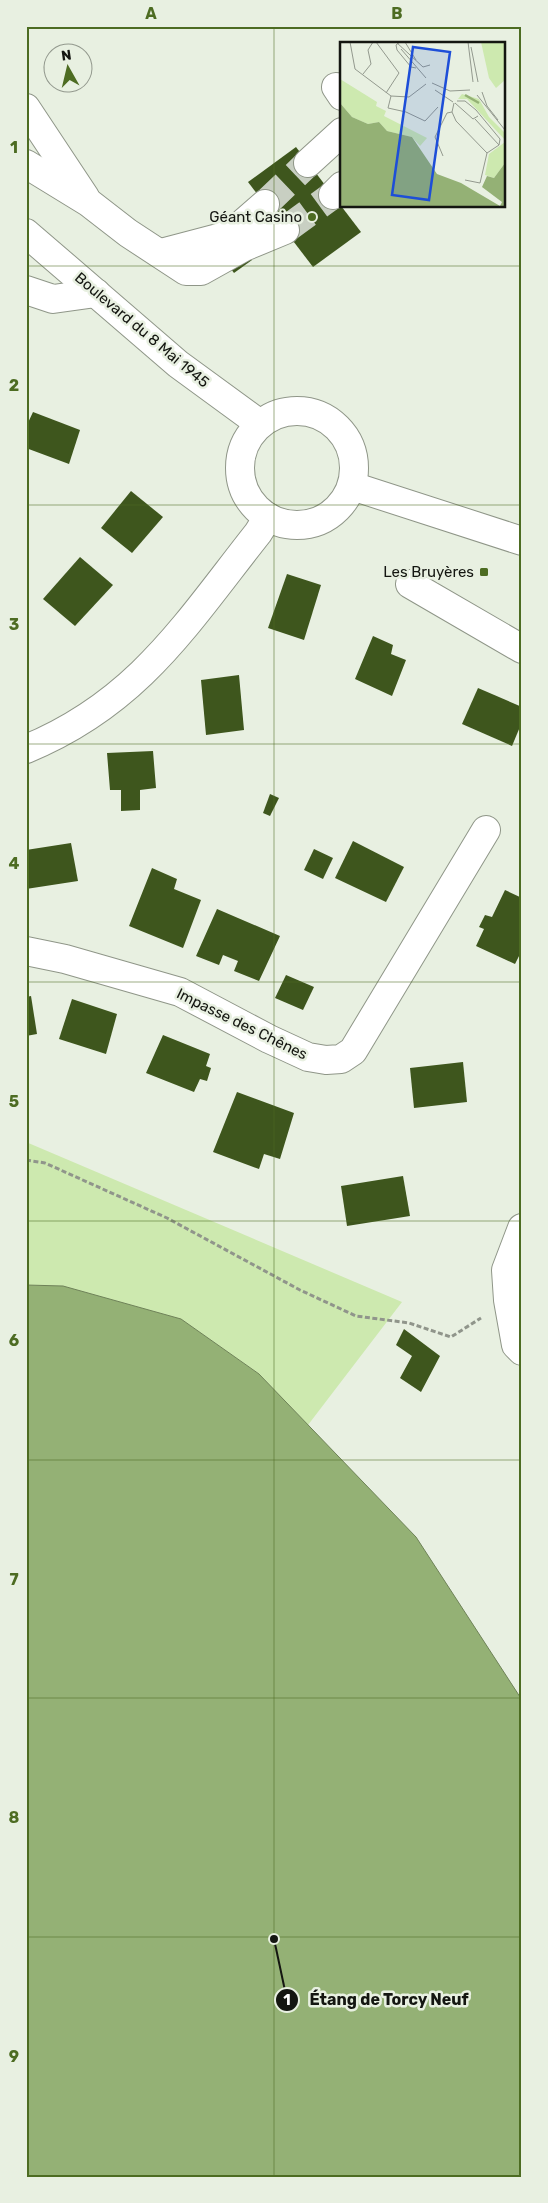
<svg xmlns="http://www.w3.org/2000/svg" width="548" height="2203" font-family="Rubik,sans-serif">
	<rect width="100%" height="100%" fill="#e8f0e1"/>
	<polygon fill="#cde9af" points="26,1142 402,1302 308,1425 259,1374 181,1319 63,1286 26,1285"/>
	<polygon fill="#94b175" stroke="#6e8257" points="26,1285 63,1286 181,1319 259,1374 416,1537 522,1700 522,2177 26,2177"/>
	<g fill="#3e561d">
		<polygon points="296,147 361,232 313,267 248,182"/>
		<polygon points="246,252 252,260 234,273 228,265"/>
		<polygon points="33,412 80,430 69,464 26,448 26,427"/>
		<polygon points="131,491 163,517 132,553 101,528"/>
		<polygon points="80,557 113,585 75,626 43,599"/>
		<polygon points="287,574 321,585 304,640 268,628"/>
		<polygon points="373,636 393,645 391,654 406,660 392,696 355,679"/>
		<polygon points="239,675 244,730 206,735 201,680"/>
		<polygon points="478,688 522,707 522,722 512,746 462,724"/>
		<polygon points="153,751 156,788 140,790 140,810 121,811 121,790 110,790 107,753"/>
		<polygon points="270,794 279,798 270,816 263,813"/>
		<polygon points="353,841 404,867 386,902 335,878"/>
		<polygon points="71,843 78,881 26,889 26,850"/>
		<polygon points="314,849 333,858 323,879 304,870"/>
		<polygon points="152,868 177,879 174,889 201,900 183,948 129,926"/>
		<polygon points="505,890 522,898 522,950 515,964 476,946 484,929 479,927 485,915 492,917"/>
		<polygon points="217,909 280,936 259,981 234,971 238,961 223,955 219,965 196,956"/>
		<polygon points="286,975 314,987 303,1010 275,998"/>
		<polygon points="31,996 37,1034 26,1036 26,997"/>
		<polygon points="72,999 117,1014 106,1054 59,1039"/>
		<polygon points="163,1035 210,1054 206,1066 211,1068 207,1081 200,1079 194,1092 146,1073"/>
		<polygon points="463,1062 467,1102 414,1108 410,1068"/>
		<polygon points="237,1092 294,1113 280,1159 264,1154 259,1169 213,1152"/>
		<polygon points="403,1176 410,1216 347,1226 341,1186"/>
		<polygon points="404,1329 440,1356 421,1392 400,1378 412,1356 396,1345"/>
	</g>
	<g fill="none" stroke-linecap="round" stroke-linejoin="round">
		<g stroke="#c8cfc2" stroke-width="28" stroke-dasharray="28 14" stroke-linecap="butt">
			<polyline points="265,204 308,163"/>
			<polyline points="285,230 333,195"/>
		</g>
		<g stroke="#8f9688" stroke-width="30">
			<g id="minor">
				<polyline points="336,87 342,96"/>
				<polyline points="26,108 85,197"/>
				<polyline points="308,163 342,132"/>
				<polyline points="26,164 88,202 128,233 186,271 201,271 244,247 285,230"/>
				<polyline points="333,195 342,186"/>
				<polyline points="26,233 178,364 260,424"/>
				<polyline points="161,253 218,238 234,231 265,204"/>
				<polyline points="26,290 53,299 96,293"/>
				<circle cx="297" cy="468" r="57"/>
				<polyline points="352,486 522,541"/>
				<polyline points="410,584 522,649"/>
				<path d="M26,749C138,703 186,624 258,533L268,517"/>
				<polyline points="26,951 65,959 180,992 269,1039 308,1057 326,1060 341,1059 353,1051 486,830"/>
				<polyline points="522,1228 506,1270 508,1300 516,1345 522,1351"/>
			</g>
		</g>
		<polyline stroke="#90958b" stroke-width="3" stroke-dasharray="5 2.5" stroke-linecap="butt" points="26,1160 45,1163 167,1218 300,1290 356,1316 409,1323 451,1337 481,1318"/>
		<use href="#minor" stroke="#fff" stroke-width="28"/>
	</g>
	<path fill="none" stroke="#4d6c22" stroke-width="1" stroke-opacity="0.55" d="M274,26V2177M26,266H522M26,505H522M26,744H522M26,982H522M26,1221H522M26,1460H522M26,1698H522M26,1937H522"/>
	<g fill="#4d6c22" stroke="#e8f0e1" stroke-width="2">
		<circle cx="312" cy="217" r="5"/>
		<rect x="479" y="567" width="10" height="10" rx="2.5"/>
	</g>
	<g text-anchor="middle" stroke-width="5" stroke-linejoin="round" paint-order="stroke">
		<g font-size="15" fill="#141611" stroke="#e8f0e1" text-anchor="end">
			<text x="302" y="222">Géant Casino</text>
			<text x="474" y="577">Les Bruyères</text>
		</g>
		<g font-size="15" fill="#141611" stroke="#e8f0e1">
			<text transform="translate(142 330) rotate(40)" y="5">Boulevard du 8 Mai 1945</text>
			<text transform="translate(242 1024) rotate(26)" y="5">Impasse des Chênes</text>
		</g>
	</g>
	<g transform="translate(340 42)">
		<rect width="165" height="165" fill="#e8f0e1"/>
		<path d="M141,0H165V38L156,46L149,36ZM0,37L37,60L36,64L46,69L44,74L87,96L80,104L72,95L47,89L39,80L28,82L12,75L0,61ZM122,52L139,57L149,75L165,91V98L127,57H118ZM165,100V121L154,136L145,133L149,112Z" fill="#cde9af"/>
		<path d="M0,61L12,75L28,82L39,80L47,89L72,95L97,132L121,141L160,164L162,160L142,145L147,134L154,136L165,121V165H0Z" fill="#94b175"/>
		<path fill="none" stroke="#94b175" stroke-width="2.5" d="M125,53L139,61"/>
		<path fill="none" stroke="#93998e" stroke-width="1" d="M10,0L15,27L51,54L69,55L86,42M36,0L59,31L46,51M56,0L83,25L90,23M60,0L56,3L57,8L71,25L76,26M65,0L76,18M128,0L133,40M131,5L138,40M61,7L86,36M23,32L31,22L28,8L33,0M92,41L110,49L130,48M95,48L113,60M142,50L147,64L158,78M137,53L165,88M51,54L48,66L66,70L85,79L98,65M117,59H125L136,68L160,97L159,103M114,61L112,70L116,79L147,111L140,141L125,138M115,61L133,77L138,74M135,77L159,103L147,111M103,114L95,95L107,71L112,70"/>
		<path fill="#1d4ed8" fill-opacity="0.15" stroke="#1d4ed8" stroke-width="2.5" d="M73,5L110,10L89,158L52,153Z"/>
		<rect width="165" height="165" fill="none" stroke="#141611" stroke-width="2.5"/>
	</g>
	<path fill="none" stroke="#141611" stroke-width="2" d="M274 1939L287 2000"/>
	<g fill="#141611" stroke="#e8f0e1" stroke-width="2">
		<circle cx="274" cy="1939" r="5"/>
		<circle cx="287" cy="2000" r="12"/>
	</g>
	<g font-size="15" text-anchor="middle" font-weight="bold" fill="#fff">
		<text x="287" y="2005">1</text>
	</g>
	<g font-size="16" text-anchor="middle" font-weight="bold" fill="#141611" stroke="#e8f0e1" stroke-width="5" stroke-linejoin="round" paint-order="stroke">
		<text x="389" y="2005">Étang de Torcy Neuf</text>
	</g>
	<rect width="548" height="2203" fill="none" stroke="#e8f0e1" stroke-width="55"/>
	<g transform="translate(68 68) rotate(352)"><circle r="24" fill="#e8f0e1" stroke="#93998e"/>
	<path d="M0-4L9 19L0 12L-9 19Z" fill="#4d6c22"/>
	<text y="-8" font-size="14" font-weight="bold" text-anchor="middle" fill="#141611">N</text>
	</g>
	<rect x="28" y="28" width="492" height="2148" fill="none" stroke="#4d6c22" stroke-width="2"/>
	<g font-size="16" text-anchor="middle" font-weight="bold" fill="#4d6c22">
		<text x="151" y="19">A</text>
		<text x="397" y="19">B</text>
		<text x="14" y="153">1</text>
		<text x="14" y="391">2</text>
		<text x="14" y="630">3</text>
		<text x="14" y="869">4</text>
		<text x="14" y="1107">5</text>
		<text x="14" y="1346">6</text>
		<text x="14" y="1585">7</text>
		<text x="14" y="1823">8</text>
		<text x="14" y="2062">9</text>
	</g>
</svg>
